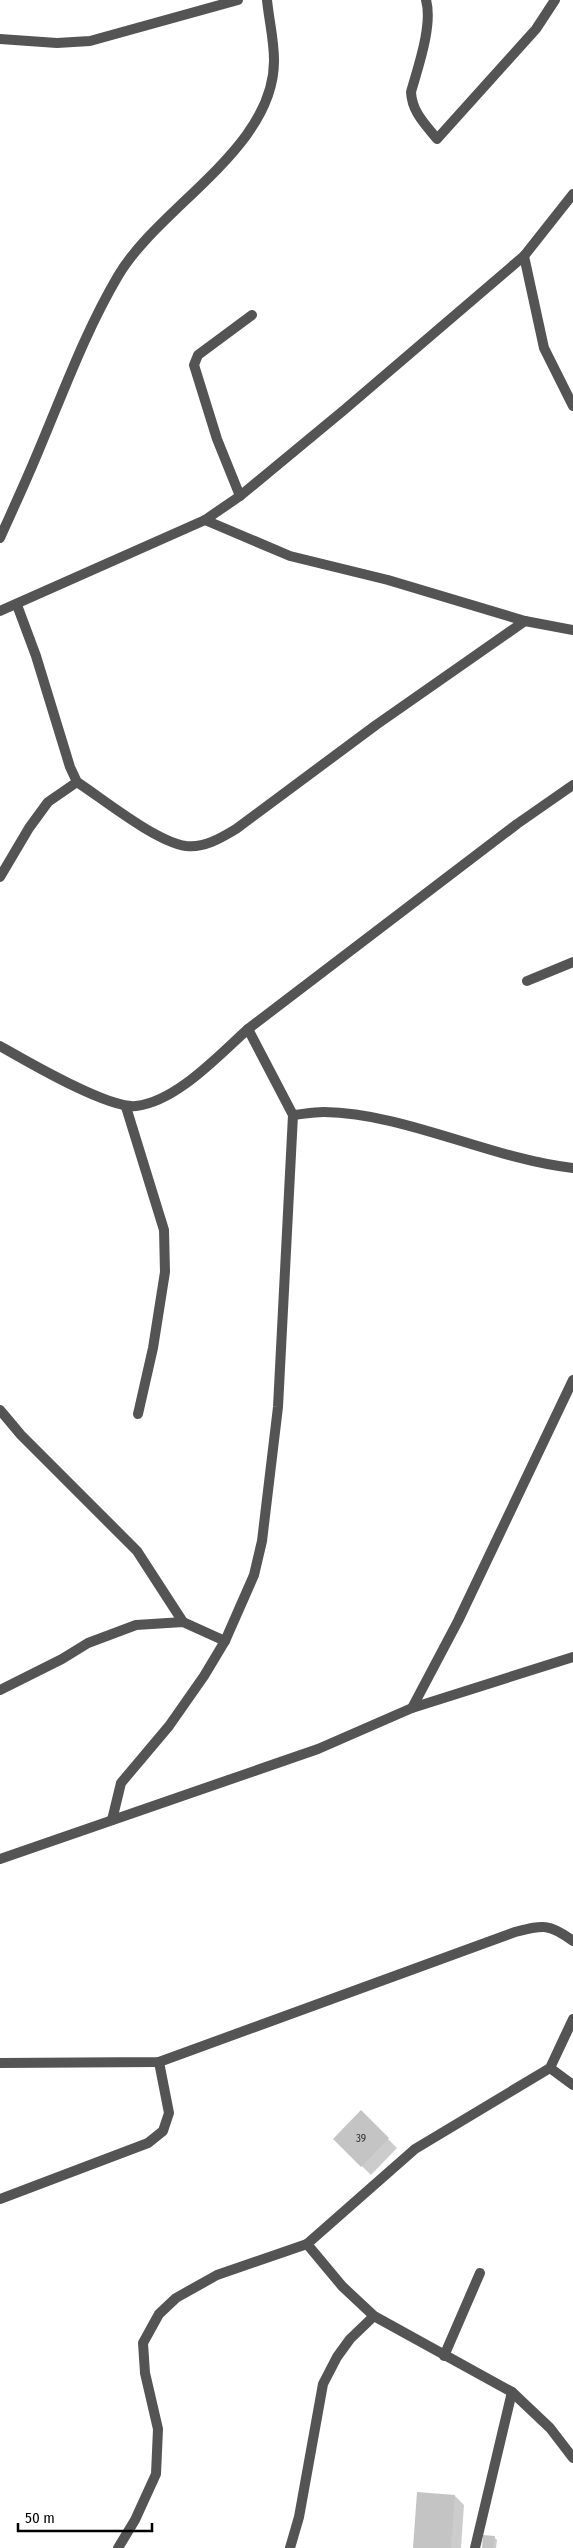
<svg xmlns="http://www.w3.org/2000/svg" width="573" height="2548" font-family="'Fira Sans Condensed',sans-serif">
	<rect width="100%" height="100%" fill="#fff"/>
	<g fill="#0003">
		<polygon points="361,2112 397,2148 371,2175 334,2139"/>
		<polygon points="455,2496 464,2505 461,2548 414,2548"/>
		<polygon points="494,2537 497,2540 496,2548 483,2548"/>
	</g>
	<g fill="#c4c4c4">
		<polygon points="361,2110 389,2138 361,2167 333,2139"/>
		<polygon points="417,2492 455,2495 451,2548 413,2548"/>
		<polygon points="483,2535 495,2536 493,2548 482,2548"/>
	</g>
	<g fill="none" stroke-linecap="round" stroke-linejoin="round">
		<g stroke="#545454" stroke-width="10">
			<path d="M426,0C433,25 418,67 411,92C412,112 425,124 437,139L536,29L555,0"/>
			<polyline points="0,39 57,43 90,41 238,0"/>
			<polyline points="524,256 544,348 573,406"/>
			<polyline points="240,496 217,439 194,365 198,355 252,315"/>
			<polyline points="205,520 290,556 388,580 525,621 573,630"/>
			<path d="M0,538C13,509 26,481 38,452C63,393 85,332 118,276C159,206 275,148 274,60C274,40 269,20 267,0"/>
			<path d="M17,605L36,656L70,767L77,782C103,799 156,842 186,846C205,848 221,838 236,829L376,725L525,621"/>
			<polyline points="0,611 205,520 240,496 344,410 524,256 573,194"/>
			<polyline points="0,877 29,828 48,802 77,782"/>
			<polyline points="527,981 573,962"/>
			<polyline points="248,1029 517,824 573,785"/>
			<path d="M0,1046C28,1062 108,1109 136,1106C176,1102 219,1055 248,1029L293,1115L278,1407L262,1541L254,1575L225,1641L204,1676L169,1726L121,1783L112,1820"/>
			<polyline points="126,1107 164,1230 165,1272 153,1348 138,1414"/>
			<path d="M293,1115C303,1114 314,1112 324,1112C405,1113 491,1159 573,1168"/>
			<polyline points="0,1410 21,1435 137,1551 183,1622"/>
			<polyline points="0,1690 62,1659 88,1643 136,1625 183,1622 225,1641"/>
			<polyline points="412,1708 573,1657"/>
			<polyline points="0,1859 318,1749 412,1708 458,1621 573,1380"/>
			<polyline points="573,2019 550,2068 415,2149 307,2244 342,2286 374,2316 512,2392 550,2428 573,2458"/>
			<path d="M0,2063L159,2062L515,1932C543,1925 549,1923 573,1941"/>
			<polyline points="550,2068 573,2085"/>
			<polyline points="0,2199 148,2143 163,2131 169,2113 159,2062"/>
			<polyline points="444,2356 480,2273"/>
			<polyline points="118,2548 135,2520 156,2474 158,2429 145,2373 143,2343 159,2314 176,2298 217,2275 307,2244"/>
			<polyline points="290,2548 299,2517 323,2384 337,2357 350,2339 374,2316"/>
			<polyline points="475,2548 512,2392"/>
		</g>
	</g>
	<g text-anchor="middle" stroke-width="4.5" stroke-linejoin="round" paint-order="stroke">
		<g font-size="11" fill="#313131">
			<text x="361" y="2142">39</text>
		</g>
	</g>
	<path d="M18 2523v8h134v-8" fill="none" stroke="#000000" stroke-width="2.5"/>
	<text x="25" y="2523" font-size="15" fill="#000000" stroke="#ffffff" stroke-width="4" paint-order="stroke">50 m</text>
</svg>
